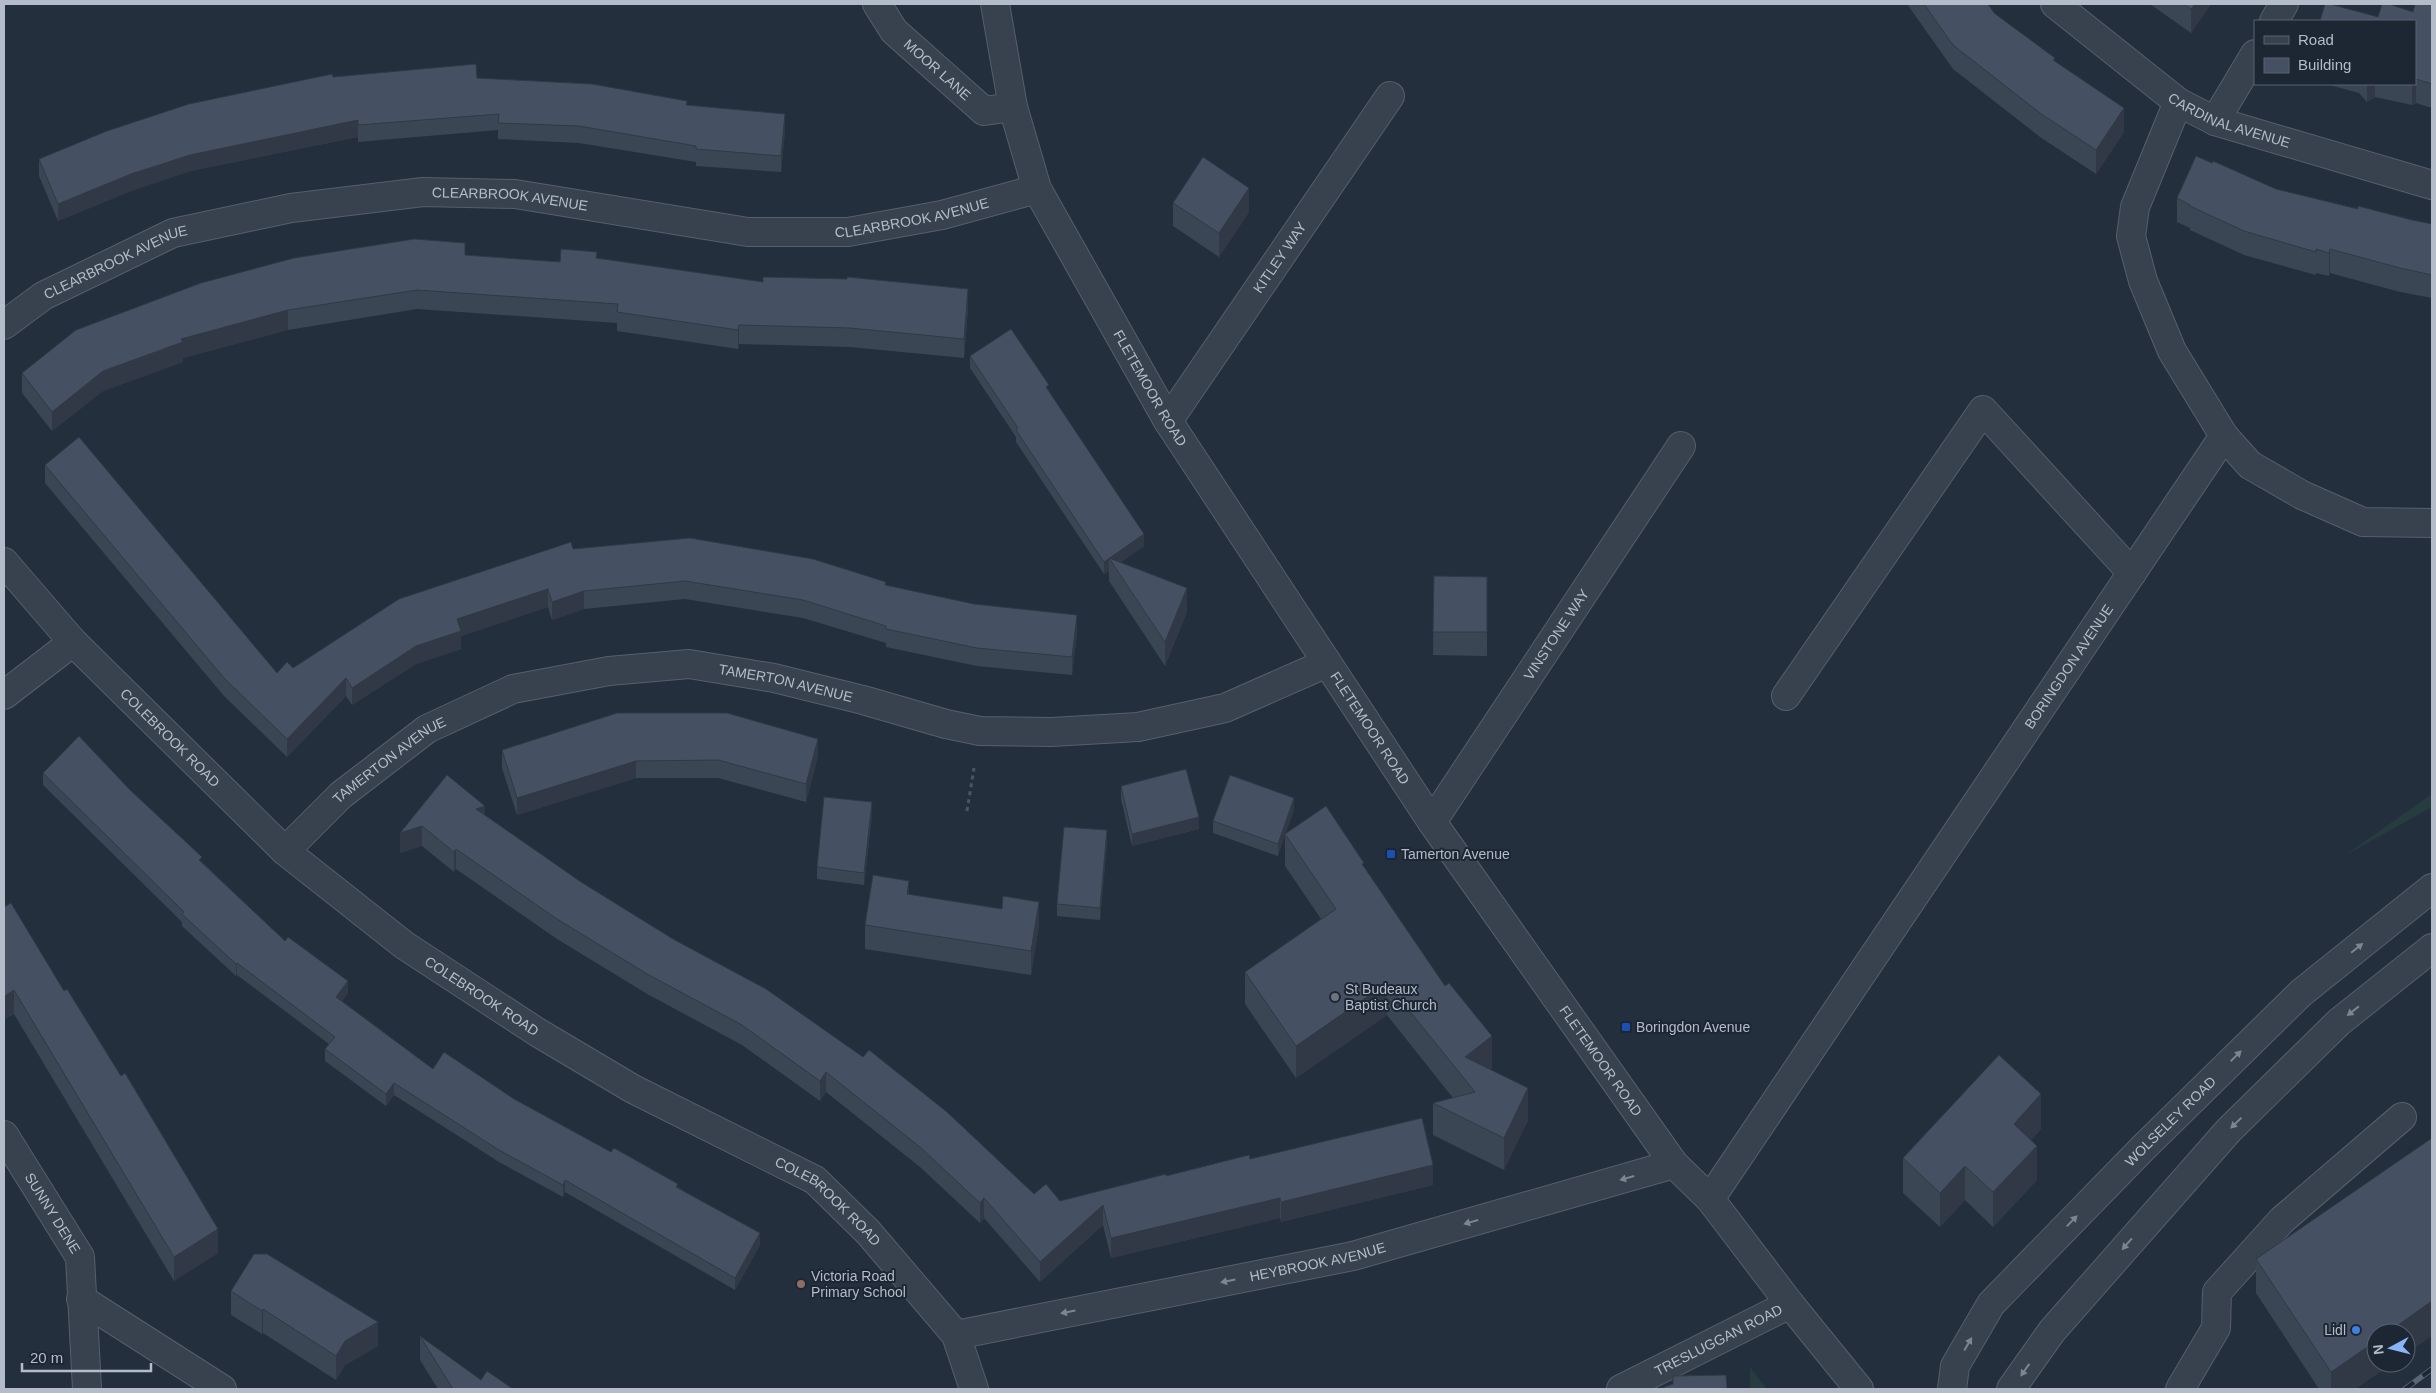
<svg xmlns="http://www.w3.org/2000/svg" width="2436" height="1393" font-family="Arial,sans-serif">
	<rect width="100%" height="100%" fill="#242f3e"/>
	<g fill="#263c3f">
		<polygon points="2432,794 2432,807 2344,856"/>
		<polygon points="1750,1367 1767,1389 1750,1389"/>
	</g>
	<g fill="none" stroke-linecap="round" stroke-linejoin="round">
		<g stroke="#565f6c" stroke-width="30">
			<g id="minor">
				<path id="s1" d="M877,4L894,31L984,111L1013,107"/>
				<path id="s2" d="M995,4L1013,107L1037,189L1168,421L1432,822L1674,1164L1710,1199L1790,1304L1859,1389"/>
				<path id="s3" d="M2055,4L2178,102L2215,121L2432,185"/>
				<polyline points="2274,21 2284,4"/>
				<polyline points="2178,102 2135,207 2131,236 2143,281 2172,351 2224,436 2250,465 2302,495 2363,522 2432,523"/>
				<polyline points="2215,121 2255,54"/>
				<path id="s4" d="M4,325L43,296L173,233L291,208L423,192L515,194L748,232H848L942,215L1037,189"/>
				<path id="s5" d="M1168,421L1390,96"/>
				<path id="s6" d="M4,562L73,642L285,851L404,945L537,1032L633,1089L815,1180L868,1232L956,1335L974,1389"/>
				<polyline points="4,695 73,642"/>
				<polyline points="1786,696 1983,410 2132,573"/>
				<path id="s7" d="M1432,822L1681,446"/>
				<path id="s8" d="M285,851L341,795L427,729L513,689L609,671L689,664L774,678L863,700L946,724L980,731L1051,732L1138,727L1225,708L1327,663"/>
				<path id="s9" d="M4,1135L80,1257L87,1389"/>
				<path id="s10" d="M1710,1199L2224,436"/>
				<polyline points="81,1299 222,1389"/>
				<path id="s11" d="M956,1335L1353,1256L1674,1164"/>
				<path id="s12" d="M1621,1389L1790,1304"/>
				<path id="s13" d="M1952,1389L1955,1366L1991,1304L2143,1148L2301,993L2432,888"/>
				<polyline points="2011,1389 2052,1331 2229,1130 2339,1022 2432,948"/>
				<polyline points="2180,1389 2216,1328 2217,1292 2282,1220 2402,1117"/>
			</g>
		</g>
		<polyline stroke="#44595c" stroke-width="3" stroke-dasharray="4 4" stroke-linecap="butt" points="967,811 974,768"/>
		<use href="#minor" stroke="#38414e" stroke-width="28"/>
		<g stroke="#5a6575" stroke-width="5.5">
			<polyline id="rail" points="2405,1389 2432,1369"/>
		</g>
		<use href="#rail" stroke="#1d2633" stroke-width="4" stroke-dasharray="11" stroke-linecap="butt"/>
	</g>
	<g fill="#3b4654">
		<polygon points="1907,4 1988,4 1994,13 2055,61 2124,132 2096,174 2040,137 1953,69"/>
		<polygon points="2150,4 2211,4 2191,33"/>
		<polygon points="2432,5 2432,108 2416,103 2412,105 2375,97 2367,102 2359,93 2326,84 2415,84 2413,12"/>
		<polygon points="333,77 477,78 687,105 785,130 781,172 696,166 696,162 579,143 498,139 498,130 358,142 358,137 190,171 131,191 58,221 39,176 39,159"/>
		<polygon points="2276,189 2358,209 2432,224 2432,298 2400,292 2330,273 2329,276 2316,273 2316,275 2244,255 2190,230 2190,228 2177,222 2177,198"/>
		<polygon points="1173,203 1249,212 1219,257 1173,226"/>
		<polygon points="465,255 560,262 597,258 763,282 968,308 964,358 850,347 739,344 738,349 617,331 617,323 417,309 288,330 183,358 183,362 103,391 52,431 22,393 22,373"/>
		<polygon points="970,356 1049,391 1144,546 1121,562 1187,612 1165,666 1109,581 1109,571 1104,574 1016,442 1016,437 970,368"/>
		<polygon points="45,465 277,673 293,668 573,549 886,585 1077,633 1072,675 977,666 886,647 886,643 803,618 685,599 584,609 552,620 548,607 461,636 461,649 416,664 352,705 346,696 287,757 224,696 45,483"/>
		<polygon points="1434,576 1487,577 1487,656 1433,655"/>
		<polygon points="502,750 818,756 806,802 718,778 636,778 517,815 502,768"/>
		<polygon points="43,773 130,790 202,862 285,941 348,993 342,1001 433,1069 514,1099 611,1152 678,1187 760,1245 735,1290 565,1192 563,1197 499,1162 394,1095 386,1106 325,1061 325,1049 329,1044 237,975 236,976 182,926 182,922 43,785"/>
		<polygon points="447,775 485,815 581,882 1034,1194 1060,1201 1166,1176 1250,1159 1433,1185 1281,1222 1280,1218 1111,1258 1103,1225 1040,1282 984,1218 980,1223 920,1167 826,1092 820,1101 742,1045 649,995 557,939 456,869 454,872 422,846 400,853"/>
		<polygon points="1121,786 1199,829 1132,846 1121,799"/>
		<polygon points="1294,810 1285,833 1364,867 1492,1068 1490,1069 1528,1120 1504,1170 1433,1135 1433,1103 1453,1098 1387,1015 1296,1078 1245,1004 1245,972 1321,919 1285,866 1285,834 1278,856 1213,833 1213,821"/>
		<polygon points="872,814 864,885 817,879 817,867"/>
		<polygon points="1107,842 1100,920 1057,916 1057,904"/>
		<polygon points="909,894 1039,925 1031,975 865,949 865,925"/>
		<polygon points="4,907 218,1253 174,1281 14,1014 5,1019 4,1017"/>
		<polygon points="2041,1129 2031,1140 2037,1180 1993,1227 1965,1200 1940,1227 1903,1193 1903,1158"/>
		<polygon points="2256,1259 2393,1363 2355,1389 2319,1389 2256,1293"/>
		<polygon points="231,1291 378,1346 345,1365 336,1380 263,1333 262,1334 231,1315"/>
		<polygon points="420,1336 481,1380 513,1389 438,1389 420,1360"/>
	</g>
	<g fill="#303945">
		<polygon points="2195,4 2211,4 2191,33 2191,9"/>
		<polygon points="2416,79 2416,103 2412,105 2412,84 2415,84 2415,80"/>
		<polygon points="2367,84 2375,84 2375,97 2367,102"/>
		<polygon points="2124,108 2124,132 2096,174 2096,150"/>
		<polygon points="785,114 785,130 781,172 781,156"/>
		<polygon points="358,120 358,137 190,171 131,191 58,221 58,204 131,174 190,155"/>
		<polygon points="1249,188 1249,212 1219,257 1219,233"/>
		<polygon points="2330,249 2330,273 2329,276 2329,253"/>
		<polygon points="968,289 968,308 964,358 964,339"/>
		<polygon points="288,310 288,330 183,358 183,362 103,391 52,431 52,412 103,371 181,339"/>
		<polygon points="739,325 739,344 738,349 738,330"/>
		<polygon points="1144,534 1144,546 1115,566 1109,558"/>
		<polygon points="1109,558 1109,571 1104,574 1104,562"/>
		<polygon points="1187,588 1187,612 1165,666 1165,642"/>
		<polygon points="548,589 548,607 461,636 461,649 416,664 352,705 352,688 457,619"/>
		<polygon points="584,591 584,609 552,620 552,602"/>
		<polygon points="1077,615 1077,633 1072,675 1072,657"/>
		<polygon points="346,678 346,696 287,757 287,739"/>
		<polygon points="818,739 818,756 806,802 806,784"/>
		<polygon points="636,761 636,778 517,815 517,798"/>
		<polygon points="1294,798 1294,810 1278,856 1278,844"/>
		<polygon points="872,802 872,814 864,885 864,873"/>
		<polygon points="485,806 485,826 476,809"/>
		<polygon points="1199,817 1199,829 1132,846 1132,834"/>
		<polygon points="422,826 422,846 400,853 400,833"/>
		<polygon points="1107,830 1107,842 1100,920 1100,908"/>
		<polygon points="456,849 456,869 454,872 454,852"/>
		<polygon points="909,881 909,905 907,894"/>
		<polygon points="1039,902 1039,925 1031,975 1031,951"/>
		<polygon points="237,963 237,975 236,976 236,964"/>
		<polygon points="348,981 348,993 336,1009 336,997"/>
		<polygon points="1387,983 1387,1015 1296,1078 1296,1046"/>
		<polygon points="14,990 14,1014 5,1019 5,996"/>
		<polygon points="1492,1036 1492,1068 1469,1086 1465,1057"/>
		<polygon points="826,1072 826,1092 820,1101 820,1081"/>
		<polygon points="394,1083 394,1095 386,1106 386,1094"/>
		<polygon points="1528,1088 1528,1120 1504,1170 1504,1138"/>
		<polygon points="2041,1094 2041,1129 2014,1158 2014,1124"/>
		<polygon points="2037,1146 2037,1180 1993,1227 1993,1192"/>
		<polygon points="1433,1165 1433,1185 1281,1222 1281,1202"/>
		<polygon points="1965,1166 1965,1200 1940,1227 1940,1193"/>
		<polygon points="565,1180 565,1192 563,1197 563,1185"/>
		<polygon points="984,1198 984,1218 980,1223 980,1203"/>
		<polygon points="1280,1198 1280,1218 1111,1258 1111,1238"/>
		<polygon points="1103,1205 1103,1225 1040,1282 1040,1262"/>
		<polygon points="218,1229 218,1253 174,1281 174,1257"/>
		<polygon points="760,1233 760,1245 735,1290 735,1278"/>
		<polygon points="2432,1301 2432,1336 2406,1354 2406,1333 2387,1333"/>
		<polygon points="263,1309 263,1333 262,1334 262,1311"/>
		<polygon points="378,1322 378,1346 345,1365 336,1380 336,1356 345,1341"/>
		<polygon points="2376,1341 2376,1363 2393,1363 2355,1389 2331,1389 2331,1372"/>
	</g>
	<g fill="#455162" stroke="#303945">
		<polygon points="1924,4 1988,4 1994,13 2055,58 2053,60 2124,108 2096,150 2040,113 1953,45"/>
		<polygon points="2183,4 2195,4 2191,9"/>
		<polygon points="2325,4 2330,4 2378,17 2382,4 2389,4 2413,12 2415,4 2426,4 2432,5 2432,84 2416,79 2415,80 2415,21 2320,21"/>
		<polygon points="476,64 477,78 592,84 687,101 686,105 785,114 781,156 696,149 696,146 579,126 498,123 499,114 358,125 358,120 190,155 131,174 58,204 39,159 107,131 189,104 332,74 333,77"/>
		<polygon points="2196,156 2212,163 2213,161 2276,189 2358,209 2358,206 2412,220 2432,224 2432,275 2400,268 2330,249 2329,253 2316,249 2316,252 2244,231 2190,206 2190,205 2177,198"/>
		<polygon points="1203,157 1249,188 1219,233 1173,203"/>
		<polygon points="414,239 465,243 465,255 560,262 561,249 597,252 596,258 763,282 763,277 847,279 847,277 968,289 964,339 850,328 739,325 738,330 617,312 618,304 417,290 288,310 181,339 183,342 103,371 52,412 22,373 76,330 201,283 294,258"/>
		<polygon points="1011,329 1049,385 1046,387 1144,534 1104,562 1016,430 1018,428 970,356"/>
		<polygon points="79,437 277,673 287,662 293,668 399,599 571,542 573,549 690,538 813,559 886,582 885,585 974,604 1077,615 1072,657 977,648 886,629 886,626 803,600 685,581 584,591 552,602 548,589 457,619 461,631 416,646 352,688 346,678 287,739 224,678 45,465"/>
		<polygon points="1109,558 1187,588 1165,642"/>
		<polygon points="1434,576 1487,577 1487,632 1433,632"/>
		<polygon points="617,713 727,713 818,739 806,784 718,760 636,761 517,798 502,750"/>
		<polygon points="79,736 130,790 202,857 199,860 285,941 288,937 348,981 336,997 433,1069 444,1052 514,1099 611,1152 614,1148 678,1184 676,1187 760,1233 735,1278 565,1180 563,1185 499,1150 394,1083 386,1094 325,1049 335,1037 237,963 236,964 182,914 184,912 43,773"/>
		<polygon points="1186,769 1199,817 1132,834 1121,786"/>
		<polygon points="447,775 485,806 476,809 581,882 673,939 766,989 863,1057 869,1050 947,1112 1034,1194 1046,1184 1060,1201 1166,1174 1166,1176 1249,1155 1250,1159 1422,1118 1433,1165 1281,1202 1280,1198 1111,1238 1103,1205 1040,1262 984,1198 980,1203 920,1147 826,1072 820,1081 742,1025 649,975 557,919 456,849 454,852 422,826 400,833"/>
		<polygon points="1230,775 1294,798 1278,844 1213,821"/>
		<polygon points="824,797 872,802 864,873 817,867"/>
		<polygon points="1326,806 1364,863 1362,864 1445,986 1449,983 1492,1036 1465,1057 1528,1088 1504,1138 1433,1103 1475,1092 1387,983 1296,1046 1245,972 1336,909 1285,834"/>
		<polygon points="1064,827 1107,830 1100,908 1057,904"/>
		<polygon points="873,875 909,881 907,894 1002,909 1003,896 1039,902 1031,951 865,925"/>
		<polygon points="11,903 64,991 67,989 121,1076 125,1073 218,1229 174,1257 14,990 5,996 4,993 4,907"/>
		<polygon points="1999,1055 2041,1094 2014,1124 2037,1146 1993,1192 1965,1166 1940,1193 1903,1158"/>
		<polygon points="2432,1138 2432,1301 2387,1333 2376,1333 2376,1341 2331,1372 2256,1259"/>
		<polygon points="254,1254 267,1254 378,1322 345,1341 336,1356 263,1309 262,1311 231,1291"/>
		<polygon points="420,1336 481,1380 487,1371 513,1389 453,1389"/>
		<polygon points="1726,1375 1727,1389 1659,1389 1673,1384 1673,1376"/>
	</g>
	<defs><path id="oneway-solid" d="M-6-.8H1V-3.2L6.5 0L1 3.2V.8H-6Z" transform="scale(1.25)"/></defs>
	<g fill="#7c8592">
		<use href="#oneway-solid" transform="translate(2357 948) rotate(-39)"/>
		<use href="#oneway-solid" transform="translate(2353 1011) rotate(142)"/>
		<use href="#oneway-solid" transform="translate(2236 1056) rotate(-45)"/>
		<use href="#oneway-solid" transform="translate(2236 1123) rotate(136)"/>
		<use href="#oneway-solid" transform="translate(1627 1178) rotate(164)"/>
		<use href="#oneway-solid" transform="translate(2072 1221) rotate(-46)"/>
		<use href="#oneway-solid" transform="translate(1471 1222) rotate(164)"/>
		<use href="#oneway-solid" transform="translate(2127 1244) rotate(131)"/>
		<use href="#oneway-solid" transform="translate(1228 1281) rotate(169)"/>
		<use href="#oneway-solid" transform="translate(1068 1312) rotate(169)"/>
		<use href="#oneway-solid" transform="translate(1968 1344) rotate(-60)"/>
		<use href="#oneway-solid" transform="translate(2025 1370) rotate(125)"/>
	</g>
	<g fill="#1a4fb4" stroke="#1d2633" stroke-width="2">
		<rect x="1386" y="849" width="10" height="10" rx="2.5"/>
		<rect x="1621" y="1022" width="10" height="10" rx="2.5"/>
	</g>
	<circle fill="#6b7280" stroke="#1d2633" stroke-width="2" cx="1335" cy="997" r="5"/>
	<circle fill="#8d6e63" stroke="#1d2633" stroke-width="2" cx="801" cy="1284" r="5"/>
	<circle fill="#3f7fe0" stroke="#1d2633" stroke-width="2" cx="2356" cy="1330" r="5"/>
	<g text-anchor="middle" stroke-width="4" stroke-linejoin="round" paint-order="stroke">
		<g font-size="14" fill="#b4bcc9" stroke="#1d2633">
			<text dy="5" stroke="none"><textPath href="#s1" startOffset="90">MOOR LANE</textPath></text>
			<text dy="5" stroke="none"><textPath href="#s3" startOffset="212">CARDINAL AVENUE</textPath></text>
			<text dy="5" stroke="none"><textPath href="#s4" startOffset="534">CLEARBROOK AVENUE</textPath></text>
			<text dy="5" stroke="none"><textPath href="#s4" startOffset="940">CLEARBROOK AVENUE</textPath></text>
			<text dy="5" stroke="none"><textPath href="#s5" startOffset="198">KITLEY WAY</textPath></text>
			<text dy="5" stroke="none"><textPath href="#s4" startOffset="129">CLEARBROOK AVENUE</textPath></text>
			<text dy="5" stroke="none"><textPath href="#s2" startOffset="419">FLETEMOOR ROAD</textPath></text>
			<text dy="5" stroke="none"><textPath href="#s7" startOffset="225">VINSTONE WAY</textPath></text>
			<text dy="5" stroke="none"><textPath href="#s10" startOffset="642">BORINGDON AVENUE</textPath></text>
			<text dy="5" stroke="none"><textPath href="#s8" startOffset="559">TAMERTON AVENUE</textPath></text>
			<text dy="5" stroke="none"><textPath href="#s2" startOffset="824">FLETEMOOR ROAD</textPath></text>
			<text dy="5" stroke="none"><textPath href="#s6" startOffset="242">COLEBROOK ROAD</textPath></text>
			<text dy="5" stroke="none"><textPath href="#s8" startOffset="139">TAMERTON AVENUE</textPath></text>
			<text dy="5" stroke="none"><textPath href="#s6" startOffset="648">COLEBROOK ROAD</textPath></text>
			<text dy="5" stroke="none"><textPath href="#s2" startOffset="1229">FLETEMOOR ROAD</textPath></text>
			<text dy="5" stroke="none"><textPath href="#s13" startOffset="351">WOLSELEY ROAD</textPath></text>
			<text dy="5" stroke="none"><textPath href="#s6" startOffset="1052">COLEBROOK ROAD</textPath></text>
			<text dy="5" stroke="none"><textPath href="#s9" startOffset="92">SUNNY DENE</textPath></text>
			<text dy="5" stroke="none"><textPath href="#s11" startOffset="369">HEYBROOK AVENUE</textPath></text>
			<text dy="5" stroke="none"><textPath href="#s12" startOffset="109">TRESLUGGAN ROAD</textPath></text>
		</g>
		<g font-size="14" fill="#b4bcc9" stroke="#1d2633" text-anchor="start">
			<text x="1401" y="859">Tamerton Avenue</text>
			<text x="1345" y="994">St Budeaux<tspan x="1345" dy="16">Baptist Church</tspan></text>
			<text x="1636" y="1032">Boringdon Avenue</text>
			<text x="811" y="1281">Victoria Road<tspan x="811" dy="16">Primary School</tspan></text>
			<text x="2346" y="1335" text-anchor="end">Lidl</text>
		</g>
	</g>
	<rect width="2436" height="1393" fill="none" stroke="#b4bcc9" stroke-width="10"/>
	<rect x="2254" y="20" width="162" height="65" fill="#1d2633" stroke="#59626f"/>
	<rect x="2264" y="36" width="25" height="8" fill="#38414e" stroke="#59626f"/>
	<text x="2298" y="45" font-size="15" fill="#b4bcc9">Road</text>
	<rect x="2264" y="58" width="25" height="15" fill="#455162" stroke="#59626f"/>
	<text x="2298" y="70" font-size="15" fill="#b4bcc9">Building</text>
	<g transform="translate(2391 1348) rotate(263)"><circle r="24" fill="#1d2633" stroke="#59626f"/>
	<path d="M0-4L9 19L0 12L-9 19Z" fill="#8ab4f8"/>
	<text y="-8" font-size="14" font-weight="bold" text-anchor="middle" fill="#b4bcc9">N</text>
	</g>
	<path d="M22 1363v8h129v-8" fill="none" stroke="#b4bcc9" stroke-width="2.5"/>
	<text x="30" y="1363" font-size="15" fill="#b4bcc9" stroke="#1d2633" stroke-width="4" paint-order="stroke">20 m</text>
</svg>
